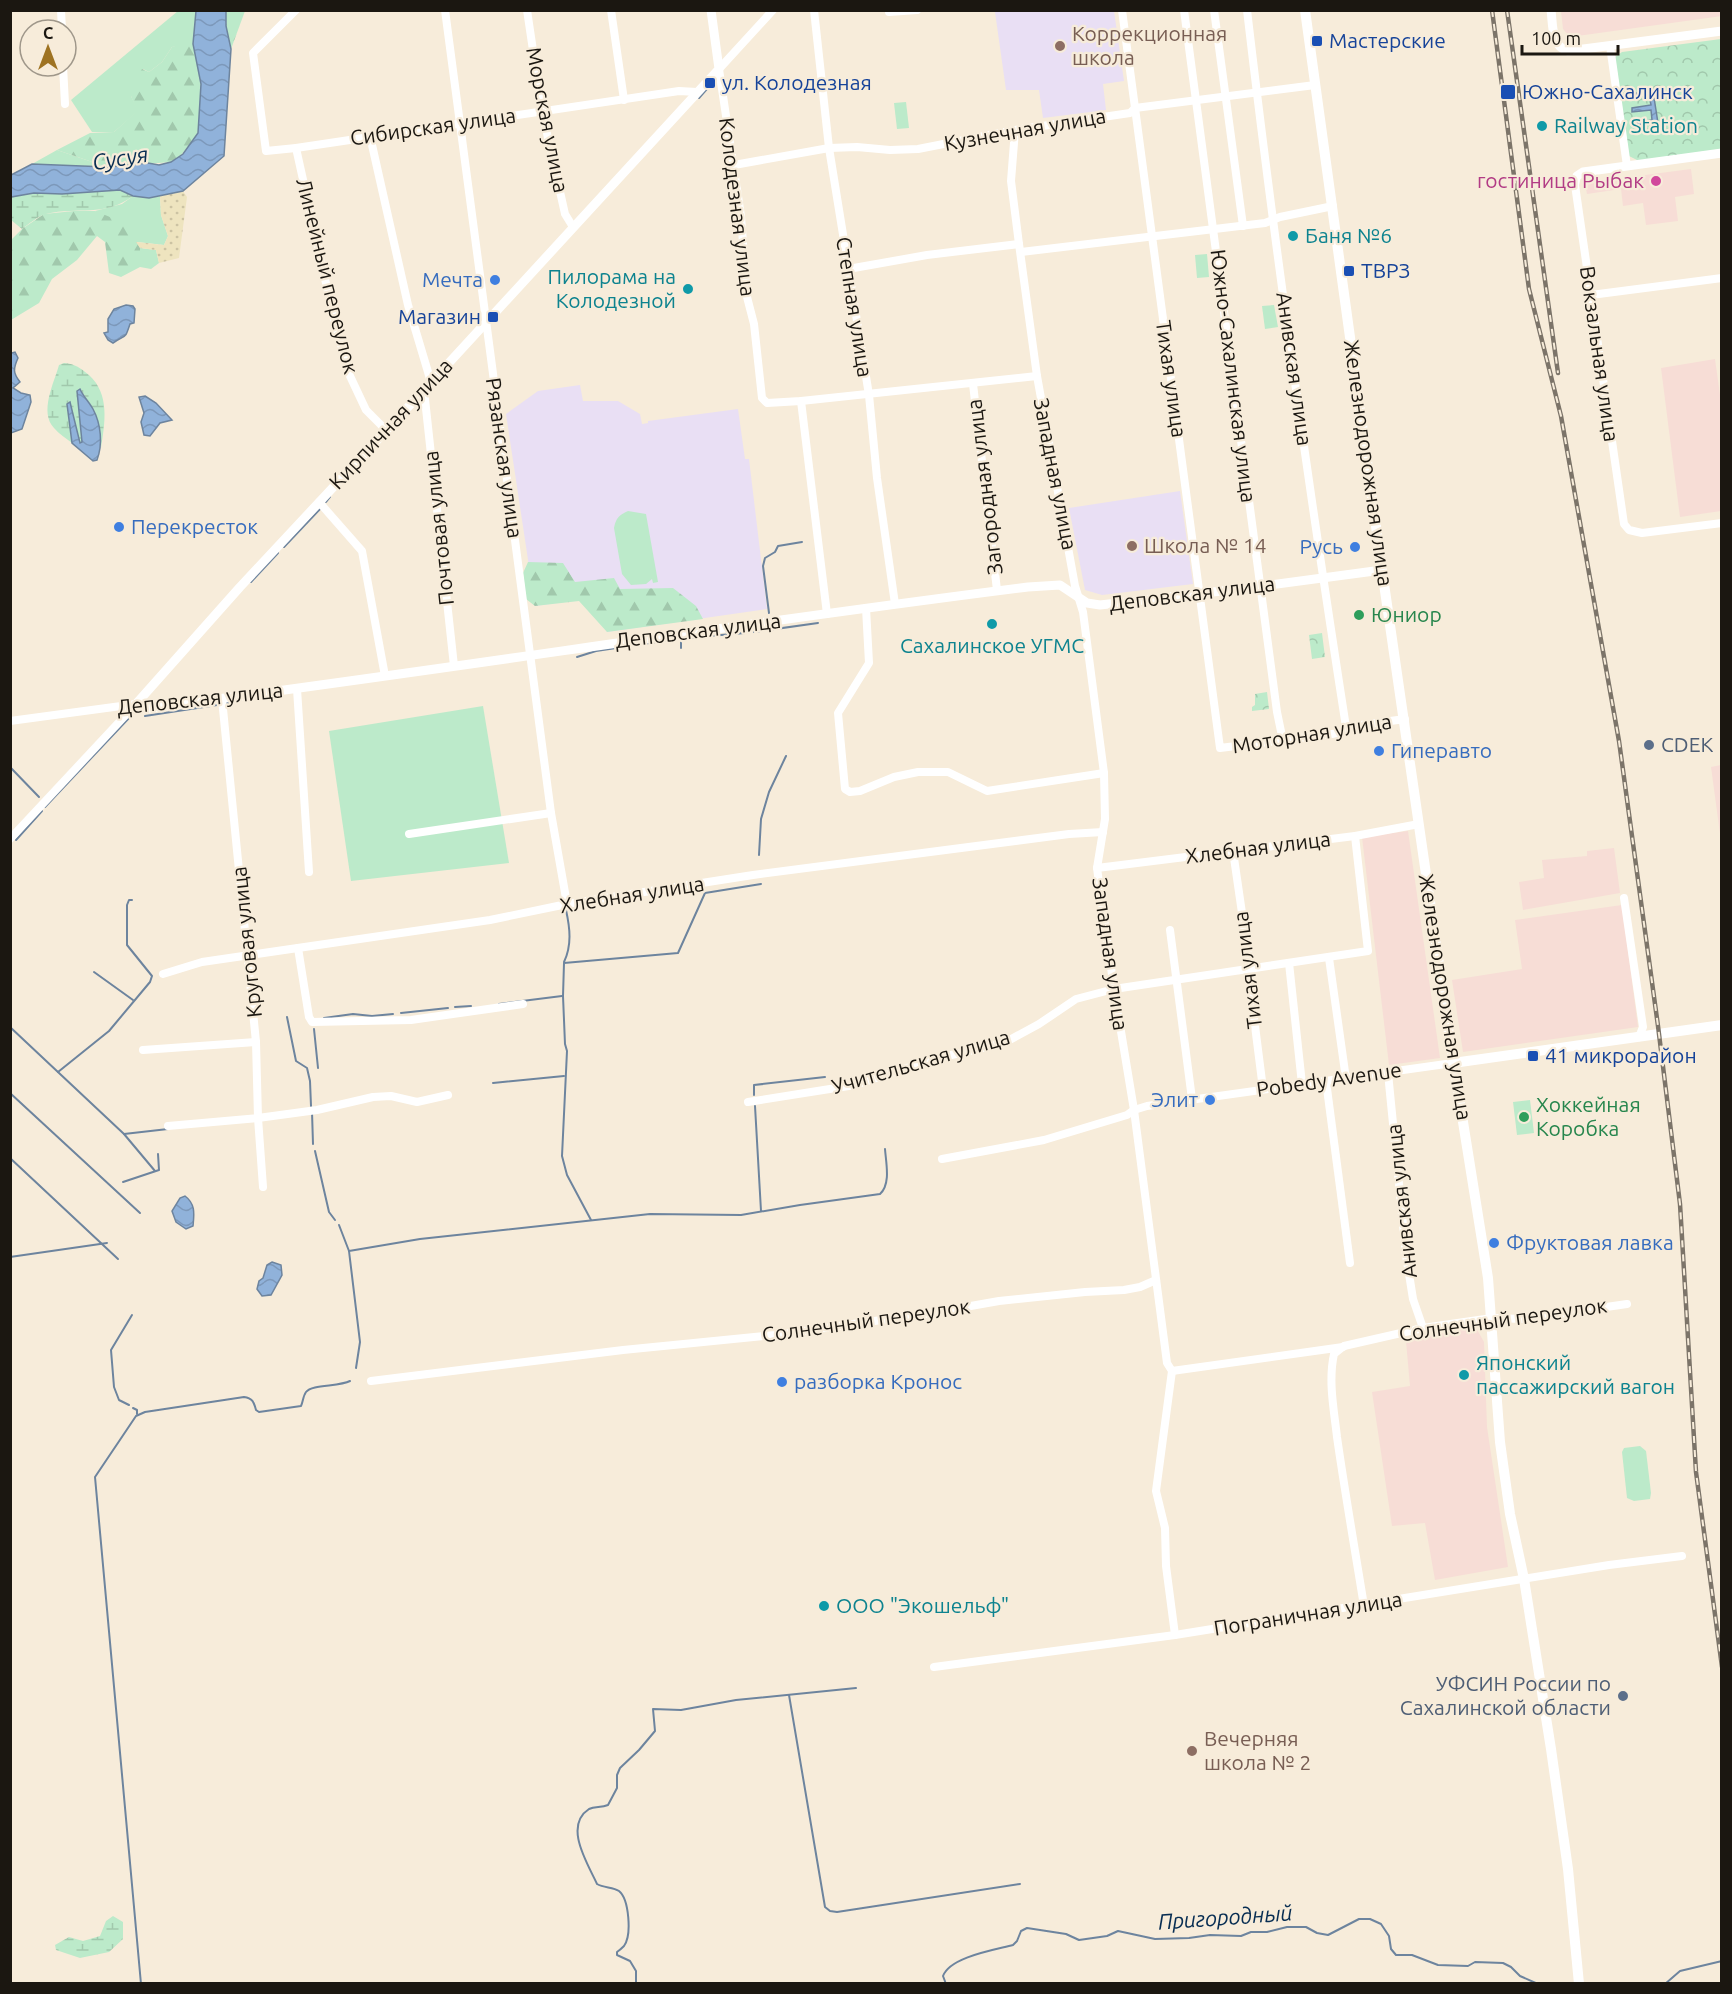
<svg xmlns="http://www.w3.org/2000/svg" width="1732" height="1994" font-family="Ubuntu,sans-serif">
	<defs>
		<pattern id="forest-firs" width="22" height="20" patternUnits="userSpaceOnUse" patternTransform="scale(1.5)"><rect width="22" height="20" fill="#bceaca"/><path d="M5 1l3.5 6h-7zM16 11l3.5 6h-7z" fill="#a1c8ac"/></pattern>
		<pattern id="wetland-marsh" width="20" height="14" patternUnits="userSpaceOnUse" patternTransform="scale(1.5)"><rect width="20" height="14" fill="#bceaca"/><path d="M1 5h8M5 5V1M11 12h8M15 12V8" fill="none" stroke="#a1c8ac"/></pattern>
		<pattern id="sand-dots" width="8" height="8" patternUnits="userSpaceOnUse" patternTransform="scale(1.5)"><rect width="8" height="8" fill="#eee4bf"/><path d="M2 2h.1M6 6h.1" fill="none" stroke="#ccc3a3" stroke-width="1.8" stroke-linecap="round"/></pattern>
		<pattern id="park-crowns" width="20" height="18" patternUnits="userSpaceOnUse" patternTransform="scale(1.5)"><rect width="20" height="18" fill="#bceaca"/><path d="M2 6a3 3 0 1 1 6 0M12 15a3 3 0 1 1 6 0" fill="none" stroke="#a1c8ac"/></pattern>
		<pattern id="water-waves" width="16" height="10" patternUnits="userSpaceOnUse" patternTransform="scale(1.5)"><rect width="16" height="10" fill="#90b2da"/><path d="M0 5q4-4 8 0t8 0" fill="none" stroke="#7c98ba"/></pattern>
	</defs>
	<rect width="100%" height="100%" fill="#f7ecda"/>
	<g fill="#f7ddd6">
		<polygon points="1721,10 1722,16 1570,37 1563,29 1561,11"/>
		<polygon points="1691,169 1694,194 1675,197 1678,221 1646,225 1643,203 1623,206 1621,189 1587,194 1585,184 1596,182 1620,178 1621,184 1631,183 1630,177"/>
		<polygon points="1715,359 1722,409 1721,511 1680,517 1661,368"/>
		<polygon points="1721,765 1722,765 1721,841 1711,767"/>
		<polygon points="1408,831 1440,1058 1389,1065 1362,837"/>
		<polygon points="1614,848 1620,893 1523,910 1519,882 1544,878 1542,860 1587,856 1587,851"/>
		<polygon points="1622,905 1638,1027 1463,1052 1452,980 1522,969 1515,920"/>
		<polygon points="1475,1326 1484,1342 1487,1427 1508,1567 1435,1580 1425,1523 1392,1526 1372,1392 1410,1386 1406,1341"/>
	</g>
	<g fill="#e9dff4">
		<polygon points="1003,11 1114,11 1124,81 1103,84 1106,110 1043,118 1039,90 1006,90 995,12"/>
		<polygon points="580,385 583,401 618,401 640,414 642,424 648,423 648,421 738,409 745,459 749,459 767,609 607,632 600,597 535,606 506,414 538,391"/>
		<polygon points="1180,491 1193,584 1102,595 1085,590 1069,508"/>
	</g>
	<g fill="#bceaca">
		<polygon points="178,11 196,11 193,44 172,47 162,62 149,72 143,69 131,96 138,111 114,132 92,132 71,100"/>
		<polygon points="906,102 909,128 897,129 894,103"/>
		<polygon points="57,150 107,167 32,164"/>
		<polygon points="133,196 149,198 160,196 161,215 168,236 164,245 137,242 140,248 156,250 159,263 151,269 140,267 140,252 95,211 122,204"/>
		<polygon points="1207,254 1209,277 1197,278 1195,255"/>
		<polygon points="1274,305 1278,327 1265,329 1262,306"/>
		<path d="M628,511L646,514L658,582L653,583L652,579L646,584L631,585L622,574L614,528C616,518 619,515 628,511Z"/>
		<polygon points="483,706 509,863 351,881 329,731"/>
		<polygon points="1530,1100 1534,1133 1517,1135 1513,1102"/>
		<polygon points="1640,1446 1646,1451 1651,1493 1650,1499 1634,1501 1627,1498 1622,1452 1624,1448"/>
	</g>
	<g fill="url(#forest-firs)">
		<polygon points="226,11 245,11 231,49 226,26"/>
		<polygon points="182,44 193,44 201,84 198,134 181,155 171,162 107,167 57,150 90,133 114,132 137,111 131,96 127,93 142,69 149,72 162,62 172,47"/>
		<polygon points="74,211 95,211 125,223 140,248 140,267 121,277 109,273 105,242 97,236 77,260 52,279 39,303 11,320 11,240 22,229 44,214"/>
		<polygon points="528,562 563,563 575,582 614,578 620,589 673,588 696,606 703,619 607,632 579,601 535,606 526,599 523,573"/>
	</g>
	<g fill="url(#wetland-marsh)">
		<path d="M120,190L133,196C103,218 79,206 46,214C38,216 29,224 22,229L11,220V197L34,193L62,194Z"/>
		<path d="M64,363C76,364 80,368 89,375C110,394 105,423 101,448L97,420L94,410L80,389L77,391L82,442L80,444L70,402L67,404L72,443C66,438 59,434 54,428C39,412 54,383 59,365Z"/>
		<polygon points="113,1916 123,1922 123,1939 109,1952 80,1958 56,1950 55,1945 69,1937 83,1941 100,1936 106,1921"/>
	</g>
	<polygon fill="url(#sand-dots)" points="183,191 187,197 179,258 159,263 156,250 140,248 136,242 164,245 168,236 161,215 160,196"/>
	<g fill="url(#park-crowns)">
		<polygon points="1721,39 1721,149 1639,161 1629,156 1615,57 1622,52"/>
		<polygon points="1322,633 1325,657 1312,659 1309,635"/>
		<polygon points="1267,692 1269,709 1252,711 1252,707 1255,705 1255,694"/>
	</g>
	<g fill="url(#water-waves)" stroke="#6d849e" stroke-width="1.5">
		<polygon points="196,11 226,11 226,26 231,49 224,156 183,191 149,198 133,196 120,190 62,194 34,193 11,197 11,175 32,164 107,167 148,163 159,165 171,162 183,154 198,133 201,84 193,44"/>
		<polygon points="1653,91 1658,123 1634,126 1634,123 1652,120 1651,110 1632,112 1632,108 1651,105 1649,95 1630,97 1630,94"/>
		<path d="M126,305L133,306L135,309L134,323L130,324C125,339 127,334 113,343L108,340L104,333L108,332V319L114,309Z"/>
		<path d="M15,352L18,358C13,369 13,373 20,382L13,388L21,393L30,395L31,402L22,429L11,433V353Z"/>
		<path d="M80,389C83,396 89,402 93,409C101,424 103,444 97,460L93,461L72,443L67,404L70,402L80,443L82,442L77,391Z"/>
		<polygon points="145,396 156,403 172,420 160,423 150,436 144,435 141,422 144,413 139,397"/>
		<path d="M185,1196C196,1204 194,1215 193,1226L186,1229L176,1222L172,1211L180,1198Z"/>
		<polygon points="272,1262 281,1265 282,1275 271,1295 262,1296 257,1289 259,1281 263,1278 267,1265"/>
	</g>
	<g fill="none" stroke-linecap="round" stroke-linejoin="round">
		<g stroke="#6d849e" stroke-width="2">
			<polyline points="699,98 713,82"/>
			<polyline points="326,502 330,497"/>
			<polyline points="284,547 320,509"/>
			<polyline points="251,582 278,553"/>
			<polyline points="769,613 763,566 765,558 775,552 778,546 802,542"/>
			<polyline points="754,632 818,623"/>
			<polyline points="709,636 745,633"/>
			<polyline points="681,648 681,639 702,637"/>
			<polyline points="577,657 596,651 670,640"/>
			<polyline points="226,703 236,702"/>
			<polyline points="145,716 217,705"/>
			<polyline points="10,767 39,797"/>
			<polyline points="45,807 129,718"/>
			<polyline points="16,840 42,811"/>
			<polyline points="10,845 11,845"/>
			<polyline points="759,855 761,819 769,792 786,756"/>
			<path d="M564,962C572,945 570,928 566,910"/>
			<polyline points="94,972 133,1000"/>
			<polyline points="499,1004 562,996"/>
			<polyline points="455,1007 471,1006"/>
			<polyline points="401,1013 448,1008"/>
			<polyline points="287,1017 296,1061 307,1068 310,1081 311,1106"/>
			<polyline points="324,1018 353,1014 372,1016 393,1014"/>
			<polyline points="10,1027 124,1134 155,1171"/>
			<polyline points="314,1029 318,1068"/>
			<polyline points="58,1072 109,1031 150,982 152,976 127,945 127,905 129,900 132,900"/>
			<polyline points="493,1083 564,1076"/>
			<polyline points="10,1093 140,1213"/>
			<polyline points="754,1095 754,1085 825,1077"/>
			<polyline points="755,1106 761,1211"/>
			<polyline points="312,1112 313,1144"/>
			<polyline points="124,1134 168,1129"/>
			<polyline points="315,1151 329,1212 335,1220"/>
			<polyline points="10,1158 118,1259"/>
			<polyline points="123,1182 159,1170 158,1154"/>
			<polyline points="591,1220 567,1175 562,1156 567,1051 565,1044 563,996 564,963 678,953 705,893 761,884"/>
			<polyline points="339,1225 349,1251"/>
			<polyline points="10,1257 107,1243"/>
			<path d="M356,1368L360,1342L349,1251L420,1239L650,1214L741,1215L800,1205L880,1194C891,1184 886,1163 885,1149"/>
			<polyline points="129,1405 119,1400 114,1387 111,1350 132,1315"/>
			<polyline points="133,1408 137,1410 137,1414"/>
			<polyline points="789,1695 825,1907 830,1911 837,1912 1020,1884"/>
			<path d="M141,1984L95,1477L136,1416L145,1412L244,1397C253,1398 254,1403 256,1410L259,1412L301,1406C303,1402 303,1396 306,1392C312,1384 339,1387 350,1381"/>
			<path d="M636,1984V1971L630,1961L617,1955V1952C620,1950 622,1948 624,1946C632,1935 629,1899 619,1891C613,1887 604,1888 597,1884C588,1864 563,1826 589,1809C595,1806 601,1808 608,1805L617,1788V1775L620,1768L639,1750L655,1731L653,1709L681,1710L736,1700L856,1688"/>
			<path d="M946,1984L943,1976C950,1957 994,1950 1013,1945L1017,1941L1021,1931L1027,1928L1066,1934L1079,1940L1107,1936L1118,1931L1155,1939L1189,1938L1210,1935L1241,1936L1251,1932H1267L1287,1927H1306L1317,1933L1328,1935L1359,1919H1370L1381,1924L1389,1936L1391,1949L1396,1955H1412L1438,1965L1468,1966L1475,1962L1503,1963L1511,1967L1520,1976L1538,1984"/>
			<polyline points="1542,1984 1550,1984"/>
			<polyline points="1665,1984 1680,1971 1722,1961"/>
		</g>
		<g stroke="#fff" stroke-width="8">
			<polyline points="61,10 62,30"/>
			<polyline points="296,10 253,53 266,151 296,148 679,91 697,92"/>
			<polyline points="445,10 551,813 567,904"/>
			<polyline points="527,10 542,111 565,214 573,227"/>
			<polyline points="611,10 624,100"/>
			<polyline points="773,10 719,69 741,216 747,297 754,324 762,398 767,403 801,401 1037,376"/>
			<polyline points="814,10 829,148 869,395 877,478 895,604"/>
			<polyline points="1122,10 1220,748 1340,733 1346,727 1405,719"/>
			<polyline points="1184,10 1277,712 1283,741"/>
			<polyline points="1214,10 1243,226"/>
			<path d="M1247,10C1275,250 1309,489 1346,727"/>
			<polyline points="889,12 917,10"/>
			<polyline points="1610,46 1627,166"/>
			<polyline points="63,66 65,104"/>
			<polyline points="1015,130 1011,181 1019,244 1037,376 1075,586 1083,612 1104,773 1105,819 1097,868 1114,989 1134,1110 1167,1363 1172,1371 1156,1491 1165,1528 1166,1566 1175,1635"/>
			<polyline points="370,136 408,305 431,382"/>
			<polyline points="296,148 335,324 350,376 366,410 386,430"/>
			<polyline points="734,165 829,148 857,147 890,150 918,149 1015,130 1130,113 1135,108 1315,85"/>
			<polyline points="1577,176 1575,185 1624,524 1629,530 1642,533 1722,523"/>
			<polyline points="1021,252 1265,223 1280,217 1333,206"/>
			<polyline points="848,269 927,255 1019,244"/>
			<polyline points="1591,295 1722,278"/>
			<polyline points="973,384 997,590"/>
			<polyline points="424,390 454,666"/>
			<polyline points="801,401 827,614"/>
			<polyline points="319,502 362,551 385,676"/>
			<polyline points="866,608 869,663 838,713 845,789 850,792 860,791 894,777 918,772 948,772 987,791 1104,773"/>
			<polyline points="297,689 309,872"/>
			<polyline points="222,699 256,1042 258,1118 263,1187"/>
			<polyline points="10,721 136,704"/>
			<polyline points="409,834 551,813"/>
			<polyline points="10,839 136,704"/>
			<polyline points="1233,851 1250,968 1254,1018 1263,1089"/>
			<polyline points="1097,868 1355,836 1419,824"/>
			<polyline points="1624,898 1643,1027 1639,1037"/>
			<polyline points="1170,930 1192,1099"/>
			<polyline points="298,948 309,1017 312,1022 411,1020 523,1004"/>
			<polyline points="1329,958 1346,1079"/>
			<polyline points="1289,963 1302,1084"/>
			<polyline points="163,974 202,962 490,920 567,904 753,875 1069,834 1103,832"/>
			<polyline points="143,1050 256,1042"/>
			<polyline points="1388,1073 1406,1255 1413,1299 1423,1328"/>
			<polyline points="1326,1081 1350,1263"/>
			<polyline points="748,1102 855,1085 934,1059 1004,1043 1039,1024 1076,999 1114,989 1368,951 1355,836"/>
			<polyline points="168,1126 258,1118 317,1110 373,1097 391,1096 417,1102 448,1095"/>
			<polyline points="942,1159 1044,1140 1127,1115 1134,1110 1147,1106 1453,1063"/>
			<polyline points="1172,1371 1343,1347"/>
			<polyline points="371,1381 623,1350 775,1335 931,1313 999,1301 1085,1292 1124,1290 1140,1287 1156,1280"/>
			<path d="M1364,1606C1355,1550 1345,1493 1337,1437C1334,1410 1328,1381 1334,1354L1344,1346L1423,1328L1492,1318L1523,1319L1627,1304"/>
			<polyline points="934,1667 1175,1635 1609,1565 1682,1556"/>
		</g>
		<g stroke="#fff" stroke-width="9">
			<path d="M711,10L719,69L424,390L240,587L136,704L142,709C438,671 732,624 1028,587L1060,585L1087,603L1100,605L1248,588L1382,570"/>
			<path d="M1551,10C1553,25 1551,47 1568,51L1722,31"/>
			<polyline points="1577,176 1583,172 1722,153"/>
		</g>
		<g stroke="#fff" stroke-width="10">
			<polyline points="1305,10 1382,570 1451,1047 1488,1278 1500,1442 1510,1514 1524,1579 1551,1749 1568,1869 1579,1984"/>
			<polyline points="1453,1063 1722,1025"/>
		</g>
		<g stroke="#7c7469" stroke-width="4.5">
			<g id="rail">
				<polyline points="1492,10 1529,289 1561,416 1619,741 1658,1026 1680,1204 1696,1472 1722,1667"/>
				<polyline points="1507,10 1558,373"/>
			</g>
		</g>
		<use href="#rail" stroke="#f7ecda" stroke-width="2" stroke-dasharray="7" stroke-linecap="butt"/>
	</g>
	<g fill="#1a4fb4" stroke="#f7ecda" stroke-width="2">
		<rect x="1311" y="35" width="12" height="12" rx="3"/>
		<rect x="704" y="77" width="12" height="12" rx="3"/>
		<rect x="1500" y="84" width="16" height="16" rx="3"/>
		<rect x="1343" y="265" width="12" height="12" rx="3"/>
		<rect x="487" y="311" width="12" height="12" rx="3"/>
		<rect x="1527" y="1050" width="12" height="12" rx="3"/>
	</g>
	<g fill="#8d6e63" stroke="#f7ecda" stroke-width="2">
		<circle cx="1060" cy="46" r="6"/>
		<circle cx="1132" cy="546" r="6"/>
		<circle cx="1192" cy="1751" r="6"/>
	</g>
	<g fill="#0f9aa8" stroke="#f7ecda" stroke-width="2">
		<circle cx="1542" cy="126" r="6"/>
		<circle cx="1293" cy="236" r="6"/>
		<circle cx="688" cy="289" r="6"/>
		<circle cx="992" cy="624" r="6"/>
		<circle cx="1464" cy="1375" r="6"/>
		<circle cx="824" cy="1606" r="6"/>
	</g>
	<circle fill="#d1479c" stroke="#f7ecda" stroke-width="2" cx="1656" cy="181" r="6"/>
	<g fill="#3f7fe0" stroke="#f7ecda" stroke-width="2">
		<circle cx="495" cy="280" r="6"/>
		<circle cx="119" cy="527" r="6"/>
		<circle cx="1355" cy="547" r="6"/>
		<circle cx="1379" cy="751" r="6"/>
		<circle cx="1210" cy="1100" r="6"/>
		<circle cx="1494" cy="1243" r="6"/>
		<circle cx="782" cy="1382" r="6"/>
	</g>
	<g fill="#2e9e5b" stroke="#f7ecda" stroke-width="2">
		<circle cx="1359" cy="615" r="6"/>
		<circle cx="1524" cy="1117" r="6"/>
	</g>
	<g fill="#5c6f8a" stroke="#f7ecda" stroke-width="2">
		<circle cx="1649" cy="745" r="6"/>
		<circle cx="1623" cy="1696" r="6"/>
	</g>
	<g text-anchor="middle" stroke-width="4.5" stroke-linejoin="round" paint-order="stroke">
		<g font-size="21" fill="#785e54" stroke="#f7ecda" text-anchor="start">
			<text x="1072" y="41">Коррекционная<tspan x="1072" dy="24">школа</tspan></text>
			<text x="1144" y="553">Школа № 14</text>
			<text x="1204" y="1746">Вечерняя<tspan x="1204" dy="24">школа № 2</tspan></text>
		</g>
		<g font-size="21" fill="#164399" stroke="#f7ecda" text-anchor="start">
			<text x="1329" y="48">Мастерские</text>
			<text x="722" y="90">ул. Колодезная</text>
			<text x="1522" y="99">Южно-Сахалинск</text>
			<text x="1361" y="278">ТВРЗ</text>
			<text x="481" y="324" text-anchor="end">Магазин</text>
			<text x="1545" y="1063">41 микрорайон</text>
		</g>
		<g font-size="21" fill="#1b1711" stroke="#f7ecda">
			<text transform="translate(547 120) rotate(79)" y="7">Морская улица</text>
			<text transform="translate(433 127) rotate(-8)" y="7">Сибирская улица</text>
			<text transform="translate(1025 130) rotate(-10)" y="7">Кузнечная улица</text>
			<text transform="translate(737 207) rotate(83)" y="7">Колодезная улица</text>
			<text transform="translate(327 276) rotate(76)" y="7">Линейный переулок</text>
			<text transform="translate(854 307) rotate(81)" y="7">Степная улица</text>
			<text transform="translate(1599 354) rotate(82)" y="7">Вокзальная улица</text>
			<text transform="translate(1294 369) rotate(82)" y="7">Анивская улица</text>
			<text transform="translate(1233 376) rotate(83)" y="7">Южно-Сахалинская улица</text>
			<text transform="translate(1171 379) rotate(82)" y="7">Тихая улица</text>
			<text transform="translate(391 424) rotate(-47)" y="7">Кирпичная улица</text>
			<text transform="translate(504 458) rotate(82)" y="7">Рязанская улица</text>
			<text transform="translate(1368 463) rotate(82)" y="7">Железнодорожная улица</text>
			<text transform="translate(1055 474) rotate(79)" y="7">Западная улица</text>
			<text transform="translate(985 487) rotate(-97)" y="7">Загородная улица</text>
			<text transform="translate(439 528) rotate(-96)" y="7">Почтовая улица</text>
			<text transform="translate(1192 594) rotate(-7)" y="7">Деповская улица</text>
			<text transform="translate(698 631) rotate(-7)" y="7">Деповская улица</text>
			<text transform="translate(200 699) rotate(-6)" y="7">Деповская улица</text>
			<text transform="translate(1312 734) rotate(-9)" y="7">Моторная улица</text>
			<text transform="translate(1258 848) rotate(-7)" y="7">Хлебная улица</text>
			<text transform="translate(632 895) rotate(-9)" y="7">Хлебная улица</text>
			<text transform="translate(247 942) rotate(-96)" y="7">Круговая улица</text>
			<text transform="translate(1110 954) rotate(82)" y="7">Западная улица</text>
			<text transform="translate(1248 970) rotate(-97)" y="7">Тихая улица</text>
			<text transform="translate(1445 997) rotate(81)" y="7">Железнодорожная улица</text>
			<text transform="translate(921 1062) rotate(-16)" y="7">Учительская улица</text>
			<text transform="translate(1329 1080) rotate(-8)" y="7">Pobedy Avenue</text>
			<text transform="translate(1402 1201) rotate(-96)" y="7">Анивская улица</text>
			<text transform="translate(1503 1320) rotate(-8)" y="7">Солнечный переулок</text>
			<text transform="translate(866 1321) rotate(-8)" y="7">Солнечный переулок</text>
			<text transform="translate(1308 1614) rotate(-9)" y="7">Пограничная улица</text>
		</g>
		<g font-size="21" fill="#0d838f" stroke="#f7ecda" text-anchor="start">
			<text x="1554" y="133">Railway Station</text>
			<text x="1305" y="243">Баня №6</text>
			<text x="676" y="284" text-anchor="end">Пилорама на<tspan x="676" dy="24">Колодезной</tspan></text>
			<text x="992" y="653" text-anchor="middle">Сахалинское УГМС</text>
			<text x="1476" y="1370">Японский<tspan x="1476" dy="24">пассажирский вагон</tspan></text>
			<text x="836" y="1613">ООО "Экошельф"</text>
		</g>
		<g font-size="21" fill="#b23c85" stroke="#f7ecda" text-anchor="end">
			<text x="1644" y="188">гостиница Рыбак</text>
		</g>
		<g font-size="21" fill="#366cbe" stroke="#f7ecda" text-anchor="start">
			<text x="483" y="287" text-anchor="end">Мечта</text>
			<text x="131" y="534">Перекресток</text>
			<text x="1343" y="554" text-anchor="end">Русь</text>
			<text x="1391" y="758">Гиперавто</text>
			<text x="1198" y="1107" text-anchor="end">Элит</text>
			<text x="1506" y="1250">Фруктовая лавка</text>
			<text x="794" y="1389">разборка Кронос</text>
		</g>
		<g font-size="21" fill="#27864d" stroke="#f7ecda" text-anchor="start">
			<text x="1371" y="622">Юниор</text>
			<text x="1536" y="1112">Хоккейная<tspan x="1536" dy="24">Коробка</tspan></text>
		</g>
		<g font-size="21" fill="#4e5e75" stroke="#f7ecda" text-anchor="start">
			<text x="1661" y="752">CDEK</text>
			<text x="1611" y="1691" text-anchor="end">УФСИН России по<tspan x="1611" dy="24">Сахалинской области</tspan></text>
		</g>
		<g font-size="22" font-style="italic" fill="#072d52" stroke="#f7ecda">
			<text transform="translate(120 158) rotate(-9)" y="8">Сусуя</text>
			<text transform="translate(1225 1917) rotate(-4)" y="8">Пригородный</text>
		</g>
	</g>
	<rect width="1732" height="1994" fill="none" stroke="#1b1711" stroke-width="24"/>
	<g transform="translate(48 48)"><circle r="28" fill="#f7ecda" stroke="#9f978a" stroke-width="1.5"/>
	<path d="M0-4.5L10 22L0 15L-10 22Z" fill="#9e7322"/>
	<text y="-9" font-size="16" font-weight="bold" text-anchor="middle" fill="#1b1711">С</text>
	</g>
	<path d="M1522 45v9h96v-9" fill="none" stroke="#1b1711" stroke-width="3"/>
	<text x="1531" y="45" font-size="18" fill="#1b1711" stroke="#f7ecda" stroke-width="4.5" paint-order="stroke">100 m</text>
</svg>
